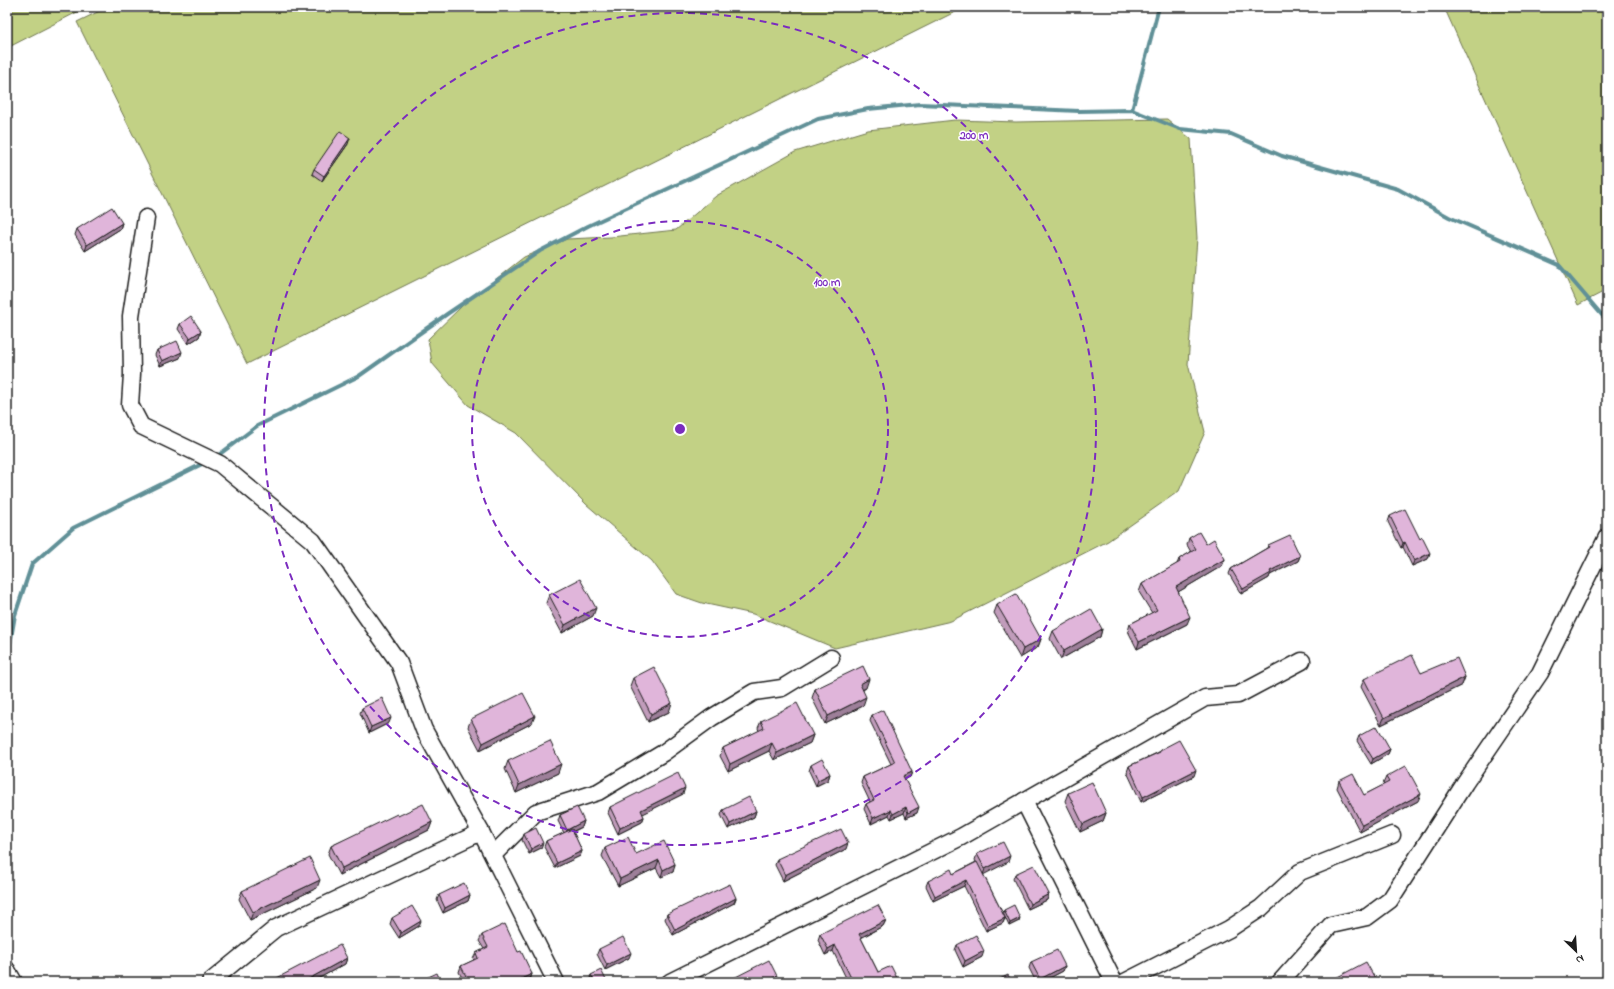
<svg xmlns="http://www.w3.org/2000/svg" width="1614" height="989" font-family="'Indie Flower',sans-serif">
	<rect width="100%" height="100%" fill="#fff"/>
	<filter id="ink" filterUnits="userSpaceOnUse"><feTurbulence type="fractalNoise" baseFrequency=".025" numOctaves="2"/><feDisplacementMap in="SourceGraphic" scale="8" xChannelSelector="R" yChannelSelector="G"/><feConvolveMatrix kernelMatrix="1 2 1 2 8 2 1 2 1" color-interpolation-filters="sRGB"/></filter>
	<g filter="url(#ink)">
		<g fill="#c2d185" stroke="#6f7650">
			<polygon points="7,7 87,7 7,48"/>
			<polygon points="108,7 965,7 247,364 77,22"/>
			<polygon points="1444,7 1607,7 1607,290 1578,305"/>
			<polygon points="1167,119 1191,139 1197,238 1188,364 1205,432 1179,491 1108,541 951,621 835,648 753,614 702,603 676,594 652,561 586,504 516,433 468,405 432,363 428,339 463,305 524,257 567,239 611,237 676,230 716,196 795,152 868,130 955,120 1016,122"/>
		</g>
		<g fill="none" stroke-linecap="round" stroke-linejoin="round">
			<g stroke="#609097" stroke-width="4">
				<polyline points="1132,110 1159,7"/>
				<polyline points="216,457 257,426 359,376 447,314 540,251 588,226 818,119 868,109 920,104 1079,111 1132,110 1180,129 1231,134 1282,156 1398,189 1449,217 1559,265 1607,321"/>
				<polyline points="7,662 15,615 32,564 73,528 206,462"/>
			</g>
			<g stroke="#1c1c1c" stroke-width="19">
				<g id="minor">
					<polyline points="146,218 131,316 132,374 130,405 141,426 220,464 313,541 399,663 424,730 481,832 556,982"/>
					<polyline points="1024,801 1114,982"/>
					<polyline points="493,855 536,812 598,792 663,753 711,718 754,692 782,688 831,658"/>
					<polyline points="7,970 14,982"/>
					<polyline points="210,982 276,928 481,832"/>
					<polyline points="670,982 961,837 1205,698 1238,695 1302,661"/>
					<polyline points="1125,982 1229,929 1261,908 1300,872 1392,835"/>
					<polyline points="1280,982 1331,925 1367,917 1390,900 1465,783 1540,673 1607,537"/>
				</g>
			</g>
			<use href="#minor" stroke="#fff" stroke-width="16"/>
		</g>
		<g fill="#c19cbb" stroke="#1c1c1c">
			<polygon points="348,144 322,181 312,174 314,169"/>
			<polygon points="122,223 120,229 85,251 75,235 77,229"/>
			<polygon points="180,324 201,331 199,337 188,344 178,329"/>
			<polygon points="157,350 180,358 160,366 155,355"/>
			<polygon points="1390,516 1428,559 1412,566 1403,547 1401,548 1388,522"/>
			<polygon points="1189,538 1206,544 1225,559 1222,566 1178,592 1187,624 1137,649 1128,631 1130,624 1152,613 1139,592 1142,584 1177,564 1179,559 1191,552 1187,545"/>
			<polygon points="1268,545 1300,556 1298,561 1270,575 1269,578 1241,594 1229,574 1231,569 1267,548"/>
			<polygon points="549,595 593,616 562,633 546,603"/>
			<polygon points="997,605 1041,639 1038,647 1020,658 994,613"/>
			<polygon points="1102,629 1100,637 1061,659 1050,639 1053,631"/>
			<polygon points="1421,673 1465,677 1462,685 1381,725 1361,687 1364,679"/>
			<polygon points="633,678 669,712 648,722 630,686"/>
			<polygon points="866,688 863,690 863,706 825,724 812,698 815,689"/>
			<polygon points="362,708 389,723 369,733 360,713"/>
			<polygon points="872,715 912,772 910,777 905,779 917,813 906,818 904,813 891,819 889,815 871,824 864,809 866,804 870,802 861,783 863,777 891,764 870,721"/>
			<polygon points="471,719 532,723 480,750 468,727"/>
			<polygon points="761,721 813,735 810,743 774,760 769,751 728,771 720,756 723,748 759,731 758,728"/>
			<polygon points="1359,736 1390,749 1388,754 1371,764 1357,741"/>
			<polygon points="1160,750 1194,776 1141,802 1127,772 1129,766 1159,752"/>
			<polygon points="508,761 558,773 516,793 505,769"/>
			<polygon points="811,765 830,774 828,780 816,786 809,771"/>
			<polygon points="1386,777 1418,801 1360,832 1337,788 1339,781 1364,795 1384,785 1383,784"/>
			<polygon points="1068,793 1106,813 1103,821 1080,832 1065,801"/>
			<polygon points="683,794 642,814 644,817 642,822 618,834 608,813 610,807"/>
			<polygon points="723,810 756,811 754,817 728,829 721,815"/>
			<polygon points="560,815 584,821 582,827 573,832 582,851 580,856 555,868 544,847 546,841 564,833 558,821"/>
			<polygon points="398,816 432,822 429,830 339,875 328,854 331,846"/>
			<polygon points="524,834 541,848 529,854 522,840"/>
			<polygon points="605,848 636,854 675,864 673,872 661,877 656,868 618,886 602,856"/>
			<polygon points="846,849 783,881 775,865 777,859"/>
			<polygon points="977,854 1008,862 983,874 1005,918 1003,923 986,931 964,886 933,901 926,886 928,881 953,874 976,862 975,860"/>
			<polygon points="1015,874 1049,894 1047,900 1028,909 1013,879"/>
			<polygon points="317,888 250,920 239,899 242,891"/>
			<polygon points="439,895 470,895 468,901 443,913 437,900"/>
			<polygon points="736,898 734,903 673,935 665,919 667,914"/>
			<polygon points="1004,910 1019,921 1009,926 1003,913"/>
			<polygon points="392,918 419,926 399,938 390,924"/>
			<polygon points="886,920 883,926 861,938 878,972 899,982 848,982 833,951 825,955 818,940 820,934"/>
			<polygon points="482,935 518,952 532,974 530,980 525,982 464,982 459,972 461,966 474,960 473,959 476,953 484,949 479,941"/>
			<polygon points="957,945 982,957 963,967 955,950"/>
			<polygon points="599,949 629,958 605,970 597,954"/>
			<polygon points="347,958 345,964 312,982 275,982 277,978"/>
			<polygon points="1031,962 1065,966 1063,971 1042,982 1036,982 1029,968"/>
			<polygon points="591,975 607,982 592,982 590,977"/>
		</g>
		<g fill="#9d7f99" stroke="#1c1c1c">
			<polygon points="350,138 348,144 322,181 324,176"/>
			<polygon points="122,223 120,229 85,251 87,245"/>
			<polygon points="201,331 199,337 188,344 190,338"/>
			<polygon points="182,352 180,358 160,366 162,361"/>
			<polygon points="1405,542 1403,547 1401,548 1403,543"/>
			<polygon points="1430,553 1428,559 1412,566 1414,561"/>
			<polygon points="1300,556 1298,561 1270,575 1269,578 1241,594 1243,589 1270,571"/>
			<polygon points="1225,559 1222,566 1173,595 1176,587"/>
			<polygon points="596,608 593,616 562,633 565,625"/>
			<polygon points="1190,617 1187,624 1137,649 1139,642"/>
			<polygon points="1102,629 1100,637 1061,659 1064,651"/>
			<polygon points="1041,639 1038,647 1020,658 1023,649"/>
			<polygon points="1465,677 1462,685 1381,725 1384,718"/>
			<polygon points="869,679 866,688 857,692 860,684"/>
			<polygon points="866,697 863,706 825,724 828,716"/>
			<polygon points="672,703 669,712 648,722 651,714"/>
			<polygon points="535,716 532,723 480,750 483,743"/>
			<polygon points="391,718 389,723 369,733 371,727"/>
			<polygon points="813,735 810,743 774,760 777,753"/>
			<polygon points="772,743 769,751 728,771 730,764"/>
			<polygon points="1390,749 1388,754 1371,764 1373,759"/>
			<polygon points="561,764 558,773 516,793 519,785"/>
			<polygon points="1196,770 1194,776 1141,802 1143,797"/>
			<polygon points="912,772 910,777 901,781 903,776"/>
			<polygon points="830,774 828,780 816,786 818,780"/>
			<polygon points="685,788 683,794 639,816 641,810"/>
			<polygon points="1421,794 1418,801 1360,832 1362,825"/>
			<polygon points="906,807 904,813 891,819 893,814"/>
			<polygon points="919,807 917,813 906,818 908,813"/>
			<polygon points="891,810 889,815 871,824 873,818"/>
			<polygon points="756,811 754,817 728,829 730,824"/>
			<polygon points="1106,813 1103,821 1080,832 1083,824"/>
			<polygon points="644,817 642,822 618,834 620,828"/>
			<polygon points="584,821 582,827 565,835 567,830"/>
			<polygon points="432,822 429,830 339,875 342,868"/>
			<polygon points="543,843 541,848 529,854 531,849"/>
			<polygon points="848,843 846,849 783,881 785,875"/>
			<polygon points="582,851 580,856 555,868 557,863"/>
			<polygon points="1010,856 1008,862 983,875 985,869"/>
			<polygon points="659,860 656,868 618,886 620,879"/>
			<polygon points="675,864 673,872 661,877 663,870"/>
			<polygon points="320,880 317,888 250,920 253,912"/>
			<polygon points="966,880 964,886 933,901 935,896"/>
			<polygon points="1049,894 1047,900 1028,909 1030,904"/>
			<polygon points="470,895 468,901 443,913 445,908"/>
			<polygon points="736,898 734,903 673,935 675,930"/>
			<polygon points="1005,918 1003,923 986,931 988,926"/>
			<polygon points="1020,918 1019,921 1009,926 1010,923"/>
			<polygon points="886,920 883,926 856,940 859,934"/>
			<polygon points="421,921 419,926 399,938 401,933"/>
			<polygon points="835,945 833,951 825,955 828,949"/>
			<polygon points="984,951 982,957 963,967 965,961"/>
			<polygon points="631,953 629,958 605,970 607,965"/>
			<polygon points="347,958 345,964 312,982 303,982"/>
			<polygon points="1065,966 1063,971 1042,982 1038,982 1040,979"/>
			<polygon points="532,974 530,980 525,982 520,982 521,979"/>
			<polygon points="777,976 775,981 773,982 765,982"/>
		</g>
		<g fill="#e0b5da" stroke="#1c1c1c">
			<polygon points="340,131 350,138 324,176 314,169"/>
			<polygon points="112,207 122,223 87,245 77,229"/>
			<polygon points="191,316 201,331 190,338 180,324"/>
			<polygon points="177,341 182,352 162,361 157,350"/>
			<polygon points="1405,509 1420,539 1422,537 1430,553 1414,561 1405,542 1403,543 1390,516"/>
			<polygon points="1199,532 1206,544 1214,539 1225,559 1176,587 1190,617 1139,642 1130,624 1157,610 1142,584 1180,562 1179,559 1196,549 1189,538"/>
			<polygon points="1290,535 1300,556 1270,571 1271,573 1243,589 1231,569 1269,547 1268,545"/>
			<polygon points="580,579 596,608 565,625 549,595"/>
			<polygon points="1016,594 1041,639 1023,649 997,605"/>
			<polygon points="1091,609 1102,629 1064,651 1053,631"/>
			<polygon points="1412,655 1421,673 1457,658 1465,677 1384,718 1364,679"/>
			<polygon points="863,666 869,679 860,684 866,697 828,716 815,689"/>
			<polygon points="654,667 672,703 651,714 633,678"/>
			<polygon points="523,693 535,716 483,743 471,719"/>
			<polygon points="382,698 391,718 371,727 362,708"/>
			<polygon points="797,703 813,735 777,753 772,743 730,764 723,748 764,728 761,721"/>
			<polygon points="883,710 912,772 903,776 919,807 908,813 906,807 893,814 891,810 873,818 866,804 874,800 863,777 895,762 872,715"/>
			<polygon points="1377,726 1390,749 1373,759 1359,736"/>
			<polygon points="1179,740 1196,770 1143,797 1129,766 1160,752 1160,750"/>
			<polygon points="550,741 561,764 519,785 508,761"/>
			<polygon points="822,759 830,774 818,780 811,765"/>
			<polygon points="1406,766 1421,794 1362,825 1339,781 1353,774 1364,795 1389,782 1386,777"/>
			<polygon points="678,773 685,788 641,810 644,817 620,828 610,807"/>
			<polygon points="1092,782 1106,813 1083,824 1068,793"/>
			<polygon points="749,797 756,811 730,824 723,810"/>
			<polygon points="423,804 432,822 342,868 331,846 397,814 398,816"/>
			<polygon points="577,807 584,821 567,830 560,815"/>
			<polygon points="536,828 543,843 531,849 524,834"/>
			<polygon points="572,829 582,851 557,863 546,841"/>
			<polygon points="841,829 848,843 785,875 777,859"/>
			<polygon points="628,837 636,854 664,841 675,864 663,870 659,860 620,879 605,848"/>
			<polygon points="1003,842 1010,856 985,869 977,854"/>
			<polygon points="310,858 320,880 253,912 242,891"/>
			<polygon points="977,862 1005,918 988,926 966,880 935,896 928,881 951,869 953,874"/>
			<polygon points="1034,865 1049,894 1030,904 1015,874"/>
			<polygon points="464,883 470,895 445,908 439,895"/>
			<polygon points="730,884 736,898 675,930 667,914"/>
			<polygon points="878,905 886,920 859,934 878,972 891,966 899,982 853,982 835,945 828,949 820,934"/>
			<polygon points="1014,905 1020,918 1010,923 1004,910"/>
			<polygon points="412,906 421,921 401,933 392,918"/>
			<polygon points="505,924 518,952 521,951 532,974 521,979 523,982 469,982 461,966 478,958 476,953 488,947 482,935"/>
			<polygon points="976,935 984,951 965,961 957,945"/>
			<polygon points="623,937 631,953 607,965 599,949"/>
			<polygon points="340,945 347,958 303,982 279,982 277,978"/>
			<polygon points="1057,950 1065,966 1040,979 1031,962"/>
			<polygon points="769,960 777,976 765,982 726,982"/>
			<polygon points="1366,962 1377,982 1328,982"/>
			<polygon points="601,970 607,982 595,982 591,975"/>
			<polygon points="437,973 441,982 425,982 424,979"/>
			<polygon points="1008,975 1012,982 994,982"/>
			<polygon points="965,980 966,982 960,982"/>
		</g>
	</g>
	<g fill="none" stroke="#7b2cbf" stroke-width="2" stroke-dasharray="7 5">
		<circle cx="680" cy="429" r="208"/>
		<circle cx="680" cy="429" r="416"/>
	</g>
	<circle cx="680" cy="429" r="6" fill="#7b2cbf" stroke="#fff" stroke-width="2"/>
	<g font-size="12" text-anchor="middle" font-weight="bold" fill="#7b2cbf" stroke="#fff" stroke-width="3" stroke-linejoin="round" paint-order="stroke">
		<text x="974" y="139">200 m</text>
		<text x="827" y="286">100 m</text>
	</g>
	<rect width="1614" height="989" fill="none" stroke="#fff" stroke-width="24"/>
	<rect x="12" y="12" width="1590" height="965" fill="none" stroke="#1c1c1c" stroke-width="1.5" filter="url(#ink)"/>
	<g transform="translate(1576 951) rotate(155)" stroke="#ffffff" stroke-width="3" paint-order="stroke">
	<path d="M0-3L7 15L0 10L-7 15Z" fill="#1c1c1c"/>
	<text y="-6" font-size="11" font-weight="bold" text-anchor="middle" fill="#1c1c1c">N</text>
	</g>
</svg>
